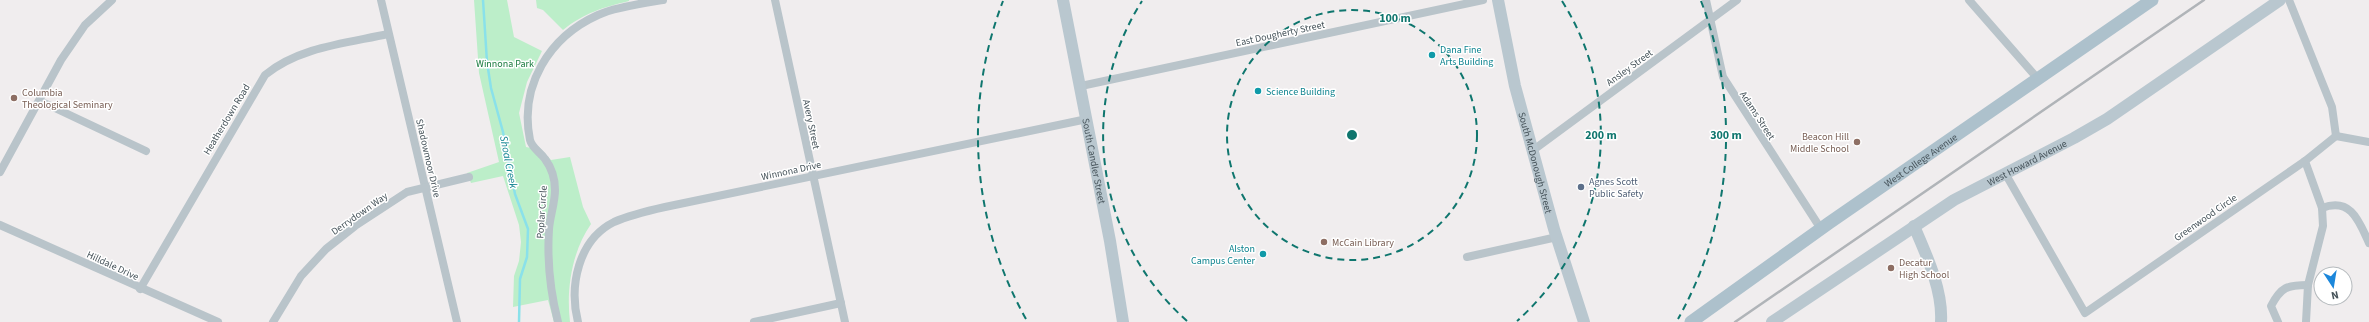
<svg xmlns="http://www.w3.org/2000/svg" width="2369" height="322" font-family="'Source Sans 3',sans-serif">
	<rect width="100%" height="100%" fill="#f0edee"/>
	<g fill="#bceec9">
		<path d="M474,0H507L514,37L542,51L527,82L519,113L526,147L531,148L538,146L551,160L570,157L583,207L591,224C572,251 566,289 570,322H554L548,300L513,307L514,276L519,261L521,242L519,225L503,176L471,183L467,173L499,162L479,73Z"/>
		<path d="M536,0H629V1C604,7 584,13 563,30L543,10L537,8Z"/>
	</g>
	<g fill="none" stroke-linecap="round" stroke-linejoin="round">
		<polyline stroke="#8ae1ea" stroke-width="2.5" points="483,0 487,62 491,88 503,132 515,194 528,229 527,257 520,279 519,322"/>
		<g stroke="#b9c4ca" stroke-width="8">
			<polyline points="381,0 457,322"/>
			<polyline points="775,0 845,322"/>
			<polyline points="1706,0 1723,77 1821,229"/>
			<polyline points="1969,0 2038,79"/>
			<polyline points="2289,0 2332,107 2336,136"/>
			<polyline points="1081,86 1483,0"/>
			<polyline points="40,101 146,151"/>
			<polyline points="2336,136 2369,142"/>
			<polyline points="1532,151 1737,0"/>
			<polyline points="2305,161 2322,208 2323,226 2308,285 2306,322"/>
			<polyline points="0,172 61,60 85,25 112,0"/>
			<polyline points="2005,173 2085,313 2305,161 2336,136"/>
			<path d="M2322,208C2351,197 2359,221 2369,243"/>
			<polyline points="0,225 218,322"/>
			<polyline points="1467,257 1557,237"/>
			<path d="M140,289L265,75C299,47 347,43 388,34"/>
			<polyline points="273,322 301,276 326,249 355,226 407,192 469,177"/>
			<path d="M558,322C550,291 547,261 549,229C550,216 555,203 555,190C555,179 551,167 545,159C540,152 532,148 530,140C519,86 549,37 598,15C615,7 644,3 663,0"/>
			<path d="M578,322C569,286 578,240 614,222C630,215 647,211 665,207L1087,119"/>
			<polyline points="754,322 841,303"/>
			<path d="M2278,322L2271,306C2281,287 2287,285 2308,285"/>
		</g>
		<g stroke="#b9c7cf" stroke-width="12">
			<path id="s1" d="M1063,0L1110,241L1123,322"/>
			<path id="s2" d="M1498,0L1515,86L1554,229L1584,322"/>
			<path d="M1914,226C1926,254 1943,290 1941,322"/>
			<path id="s3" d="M1772,322L1954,200L2074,138L2107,119L2280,0"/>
		</g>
		<path stroke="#adc1cc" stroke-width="13" id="s4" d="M1691,322L1829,223L2152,0"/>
		<polyline stroke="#b0b4b8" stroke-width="2.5" points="1735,322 2204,0"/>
	</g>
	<g fill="none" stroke="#0f766e" stroke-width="2" stroke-dasharray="7 5">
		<circle cx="1352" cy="135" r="125"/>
		<path d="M1187 321A249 249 0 0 1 1142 1M1562 1A249 249 0 0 1 1517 321"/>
		<path d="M1026 319A374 374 0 0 1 1003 1M1701 1A374 374 0 0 1 1678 319"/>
	</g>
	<g fill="#0f9aa8" stroke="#fff" stroke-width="1.5">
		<circle cx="1432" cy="55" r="4"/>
		<circle cx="1258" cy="91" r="4"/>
		<circle cx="1263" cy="254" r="4"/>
	</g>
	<g fill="#8d6e63" stroke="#fff" stroke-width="1.5">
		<circle cx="14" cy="98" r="4"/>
		<circle cx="1857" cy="142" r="4"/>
		<circle cx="1324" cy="242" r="4"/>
		<circle cx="1891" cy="268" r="4"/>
	</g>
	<circle fill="#5c6f8a" stroke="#fff" stroke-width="1.5" cx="1581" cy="187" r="4"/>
	<g text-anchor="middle" stroke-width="3" stroke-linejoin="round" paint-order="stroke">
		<g font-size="10" fill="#46535a" stroke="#fff">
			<text transform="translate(1280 33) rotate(-12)" y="4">East Dougherty Street</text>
			<text transform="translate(1629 67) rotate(-36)" y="4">Ansley Street</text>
			<text transform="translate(1758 115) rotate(57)" y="4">Adams Street</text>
			<text transform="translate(226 119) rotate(-59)" y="4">Heatherdown Road</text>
			<text transform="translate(812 124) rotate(78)" y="4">Avery Street</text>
			<text transform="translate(429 158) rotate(77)" y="4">Shadowmoor Drive</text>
			<text dy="4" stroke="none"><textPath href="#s4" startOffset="281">West College Avenue</textPath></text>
			<text dy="4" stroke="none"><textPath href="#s1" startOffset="164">South Candler Street</textPath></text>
			<text dy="4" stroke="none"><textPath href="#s2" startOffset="167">South McDonough Street</textPath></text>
			<text dy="4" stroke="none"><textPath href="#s3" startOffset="301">West Howard Avenue</textPath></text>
			<text transform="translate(791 170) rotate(-12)" y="4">Winnona Drive</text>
			<text transform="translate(541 212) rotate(-86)" y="4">Poplar Circle</text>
			<text transform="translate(359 213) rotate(-35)" y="4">Derrydown Way</text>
			<text transform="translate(2205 217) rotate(-35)" y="4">Greenwood Circle</text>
			<text transform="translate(113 265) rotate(25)" y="4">Hilldale Drive</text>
		</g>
		<g font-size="10" fill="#0d838f" stroke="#fff" text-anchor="start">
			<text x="1440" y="53">Dana Fine<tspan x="1440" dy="12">Arts Building</tspan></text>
			<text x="1266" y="95">Science Building</text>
			<text x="1255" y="252" text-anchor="end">Alston<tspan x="1255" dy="12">Campus Center</tspan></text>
		</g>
		<g font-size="10" fill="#187a3d" stroke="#fff">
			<text x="505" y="67">Winnona Park</text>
		</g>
		<g font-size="10" fill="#785e54" stroke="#fff" text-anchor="start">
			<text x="22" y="96">Columbia<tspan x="22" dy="12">Theological Seminary</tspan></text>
			<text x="1849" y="140" text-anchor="end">Beacon Hill<tspan x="1849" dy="12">Middle School</tspan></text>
			<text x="1332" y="246">McCain Library</text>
			<text x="1899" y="266">Decatur<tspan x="1899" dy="12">High School</tspan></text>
		</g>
		<g font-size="10" fill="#4e5e75" stroke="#fff" text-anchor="start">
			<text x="1589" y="185">Agnes Scott<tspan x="1589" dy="12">Public Safety</tspan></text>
		</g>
		<g font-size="11" font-style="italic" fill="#0f838f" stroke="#fff">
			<text transform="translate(509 162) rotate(79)" y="4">Shoal Creek</text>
		</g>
	</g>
	<circle cx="1352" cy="135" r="6" fill="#0f766e" stroke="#fff" stroke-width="2"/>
	<g font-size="12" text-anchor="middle" font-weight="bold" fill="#0f766e" stroke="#fff" stroke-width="3" stroke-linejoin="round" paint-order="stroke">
		<text x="1395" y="22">100 m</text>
		<text x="1601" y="139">200 m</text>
		<text x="1726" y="139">300 m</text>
	</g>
	<g transform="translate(2333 286) rotate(168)"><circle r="19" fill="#ffffff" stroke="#b5babd"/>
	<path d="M0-3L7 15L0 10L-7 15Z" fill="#1c87db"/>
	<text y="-6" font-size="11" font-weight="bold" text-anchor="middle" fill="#46535a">N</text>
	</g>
</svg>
